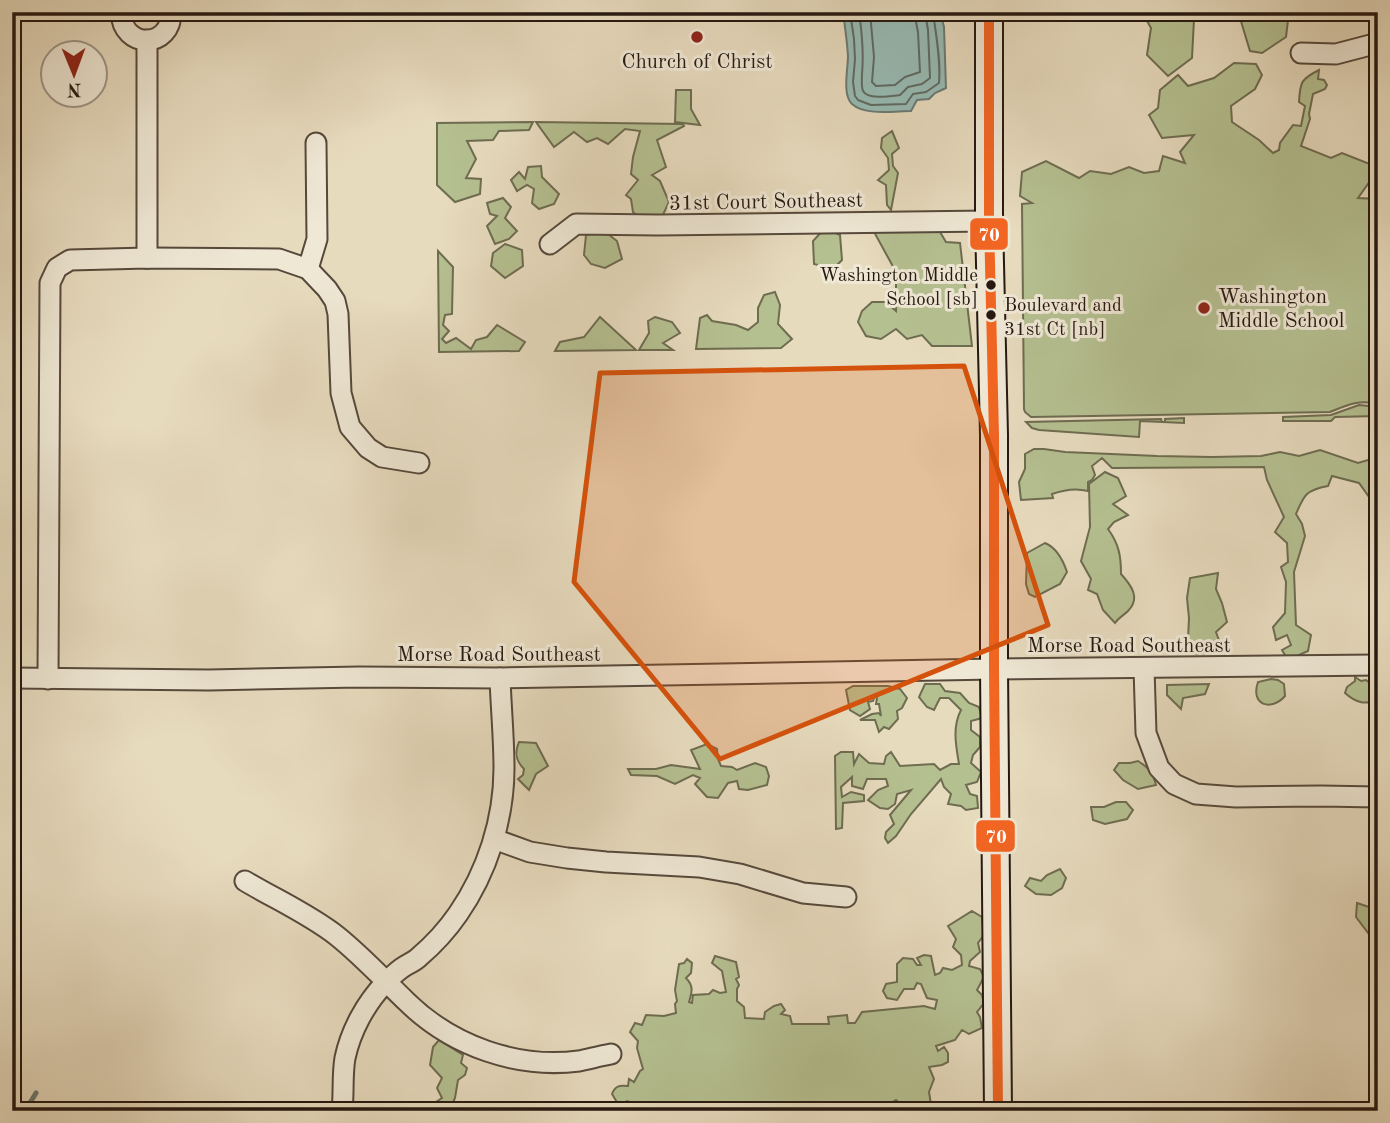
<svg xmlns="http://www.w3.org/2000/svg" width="1390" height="1123" font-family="'Old Standard TT',serif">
	<rect width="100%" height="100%" fill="#e7dbbe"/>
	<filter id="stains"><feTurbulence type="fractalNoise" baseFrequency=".00286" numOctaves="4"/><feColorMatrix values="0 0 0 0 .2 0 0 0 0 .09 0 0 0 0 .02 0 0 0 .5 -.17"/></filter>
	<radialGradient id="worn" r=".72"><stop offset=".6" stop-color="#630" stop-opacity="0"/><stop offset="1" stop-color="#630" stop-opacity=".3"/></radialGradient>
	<g fill="#b5c091" stroke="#6e6c51" stroke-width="2">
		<polygon points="1142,12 1289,12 1286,37 1262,53 1250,51 1240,18 1194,19 1192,58 1168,76 1147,55 1151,28"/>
		<path d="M1234,63L1256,64L1262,75L1255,89L1231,106L1232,122L1259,140L1273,153L1279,150L1280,143L1293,125L1301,126L1305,106L1299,102C1300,82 1301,79 1319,70L1318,79L1324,80L1327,85L1325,89L1313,94L1309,114L1310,119L1301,146L1331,158L1342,153L1367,163H1378V196L1375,197L1368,184L1358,198L1378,199V404C1360,399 1347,405 1330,412L1031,417L1025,412L1024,409L1022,204L1032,203L1020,196L1022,172L1046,161L1079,178L1090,171L1111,174L1129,167L1144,173L1159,171L1163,156L1185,163L1180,152L1194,135L1162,138L1149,115L1158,108L1160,90L1178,75L1188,86L1214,78Z"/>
		<polygon points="676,90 691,90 691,109 700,125 675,122"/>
		<polygon points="533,122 529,130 499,131 493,140 467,141 476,159 466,178 481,179 480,194 455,202 437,185 437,123"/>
		<polygon points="536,122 683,124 684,126 657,140 666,167 652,175 660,181 669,202 661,219 645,223 633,212 631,199 626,195 638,180 631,174 633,157 640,131 625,129 608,144 597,138 587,142 574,132 554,147"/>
		<polygon points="892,131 899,148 892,154 893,166 898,173 891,210 887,205 886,185 878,180 889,170 888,158 881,148 882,138"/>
		<polygon points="541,166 542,177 559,194 554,204 539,209 532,203 534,189 527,185 517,191 511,180 519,172 525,179 528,167"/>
		<polygon points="503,198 511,207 505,218 517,231 509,239 495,244 487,226 497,216 490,214 487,203"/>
		<polygon points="937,227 946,242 960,243 972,346 932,346 922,335 907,339 896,329 881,339 866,336 858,322 862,311 872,302 886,302 896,311 896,272 873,230"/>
		<polygon points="825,228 840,235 842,260 833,269 814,264 813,241"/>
		<polygon points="604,231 617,241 622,259 605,268 591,264 584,255 586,235"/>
		<polygon points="505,244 522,250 523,266 505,278 491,266 493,253"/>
		<polygon points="438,251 453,267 452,314 445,315 443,325 449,331 442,339 446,343 456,338 471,349 476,340 487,337 497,325 525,342 519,351 439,352"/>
		<polygon points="775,292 780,305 778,324 792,339 781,348 696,349 700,318 707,315 712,321 736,325 748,330 758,322 758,308 764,295"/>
		<polygon points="600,317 636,350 555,351 560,342 584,337"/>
		<polygon points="655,317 672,322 680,333 663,343 673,350 639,350 649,333 648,321"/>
		<polygon points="1359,405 1369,406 1378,408 1378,416 1335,417 1331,421 1283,421 1283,417 1331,415"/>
		<polygon points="1184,418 1184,423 1140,421 1139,437 1039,430 1032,428 1026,422 1161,419 1162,422 1165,422 1165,419"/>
		<path d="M1034,449H1044L1065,452L1157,456L1212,457L1261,456L1280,452L1299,456L1320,450L1358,463L1378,457V594L1372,570L1373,555L1371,533L1374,513L1369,497L1359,483L1332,476L1328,486C1306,490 1304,495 1296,514L1302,524L1305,536L1294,572L1296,625L1311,635L1308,651L1288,660L1282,650L1291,645L1287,635L1276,640L1273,627L1285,613L1286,582L1281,567L1288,562L1287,543L1275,532L1284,517L1267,480L1264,467L1112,468L1102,458L1092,466L1095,475L1092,480L1088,482V491C1077,488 1063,490 1052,494L1053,498L1021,500L1019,482L1025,469V454Z"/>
		<path d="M1105,472L1118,478L1126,496L1113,504L1128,515L1114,522L1108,529C1119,544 1121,556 1121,574C1131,585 1141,598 1128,611C1123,616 1119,617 1115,623L1103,610L1097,594L1088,590L1091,579L1081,561L1090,527L1089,484Z"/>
		<path d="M1045,543C1057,548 1063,560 1067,572L1060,584L1035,597L1029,594L1026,584L1027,553Z"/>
		<polygon points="1218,573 1216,589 1222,603 1227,622 1216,632 1221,646 1207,653 1194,654 1188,639 1189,618 1187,598 1190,578"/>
		<path d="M1355,677L1361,681L1366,680L1370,683L1372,689L1378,688V699C1365,706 1355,702 1345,693L1347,687L1355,681Z"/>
		<path d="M1271,679L1278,680L1284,684L1285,696C1271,712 1250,705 1258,682Z"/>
		<path d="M925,684H940L945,691L960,693L969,703L979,707L982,718L971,721V730L980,737V747L973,755L971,763L981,772L977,782L966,785L970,794L977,796L978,808L966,810L961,806L948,804L951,794L944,787L941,779L911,814L896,836L888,843L885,838L886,832L894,824L890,815L911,790L897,794L895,804L888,809L880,808L868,800L878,790L888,786L886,779H867L863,789L852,786V777L841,787L842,797L851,792L864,795V801L843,803L842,828L836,829L835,756L841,752H853L854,764L859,754L869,763L884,764L886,756L891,752L900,766L934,764L940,770L951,764H959C956,746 952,727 961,710L949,698H940L934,710L927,707L919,697Z"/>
		<polygon points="1209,684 1205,694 1183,698 1181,709 1167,695 1167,685"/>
		<polygon points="853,686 888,686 900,689 907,698 902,708 897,711 898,719 889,729 884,727 879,732 875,720 860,720 872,714 879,713 881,716 879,704 876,704 877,698 875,696 873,701 868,702 870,709 860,716 850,710 846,690"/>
		<path d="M519,742L536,743L548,766L536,774L529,790L518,779L523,775L524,769C516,761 514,753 519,742Z"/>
		<polygon points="707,744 717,749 718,759 721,766 732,767 737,770 755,763 766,767 769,776 767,785 748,790 739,789 737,781 728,783 718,798 707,797 695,784 700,778 693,775 675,784 657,776 631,775 628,769 656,769 671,765 700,769 691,750"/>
		<path d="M1138,761C1148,767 1153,773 1156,785L1138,789L1123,780L1114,770L1119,763H1130Z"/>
		<polygon points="1116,802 1126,802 1133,810 1127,819 1105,824 1093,820 1091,807 1104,807"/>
		<polygon points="1060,869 1066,878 1062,888 1051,895 1036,894 1025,886 1030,878 1041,881 1047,875"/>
		<polygon points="1357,903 1372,908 1378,906 1378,946 1356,917"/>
		<path d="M972,911L982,917L984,935L978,943L980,952L970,961L969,966L980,969L984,977L977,990L982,995L984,1003L977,1012L980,1017L982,1028L969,1034L962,1030L955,1040L936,1046L938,1051L944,1047L948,1053V1062L942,1065L929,1067L934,1079L929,1092L931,1104L920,1108L912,1104L905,1108L896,1100L889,1104L890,1111H636L633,1103L627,1101L623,1104H618L612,1094C615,1086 619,1085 628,1086L629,1079L634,1082L640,1071L643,1069L637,1048L638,1041L630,1032L635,1023L642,1025L646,1015L664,1016L676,1013L675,1004L677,1001L675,990L679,964L684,963L687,959L692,963L691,973L686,978C694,986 692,992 689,1002L692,1003L693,995L709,994L713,990L720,993L726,992L722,971L712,963L715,956L736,962L739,977L736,979L739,985L737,989V1001L744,1007L745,1018L764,1019L765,1012L774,1006L781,1004L785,1010L781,1014L790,1016L792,1024H829L828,1017L847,1015L848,1023H855L862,1012L924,1006L935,1009L937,1000L927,998L921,984L917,983L914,989H904L897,1000L887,998L883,991L886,984L897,982V964L903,958L913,959L917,965H921L917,958L924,955L931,956L935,975L940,973L943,968L952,970L962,965L961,955L953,947L956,939L948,926Z"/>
		<polygon points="439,1040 463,1055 461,1063 467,1068 465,1075 458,1080 455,1098 449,1111 431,1110 436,1102 442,1098 437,1088 442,1078 430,1065 433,1047"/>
	</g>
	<path fill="#97bbb4" stroke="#6a7a73" stroke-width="2" d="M843,12H940L944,27L946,88L935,93L929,99L917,100L911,111C895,111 865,116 852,104C842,95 848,69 848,56C847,41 845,27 843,12Z"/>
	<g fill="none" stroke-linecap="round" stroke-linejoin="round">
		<g stroke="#5e6a62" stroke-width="2">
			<path d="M850,12L854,39L855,59L853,82L855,96L858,100L871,105L906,104L913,94L926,92L939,83C941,60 936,36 933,12"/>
			<path d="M859,12C862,33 864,53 862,74C862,78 861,86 863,91C868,100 891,96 900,95L908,87L922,84L930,78L928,30L925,12"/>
			<polyline points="870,12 874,57 872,82 876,86 895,85 905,77 920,72 918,32 914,12"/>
		</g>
		<polyline stroke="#6a7a73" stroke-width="5" points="25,1111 36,1093"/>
		<g stroke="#56493c" stroke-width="23">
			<g id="street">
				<path d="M121,12C122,50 172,49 171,12"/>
				<polyline points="147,40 147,258"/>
				<polyline points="1301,53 1336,54 1378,43"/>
				<polyline points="550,244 576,224 658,225 989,221"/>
				<polyline points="308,269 317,239 316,143"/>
				<polyline points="1144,668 1146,733 1159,768 1174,784 1196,794 1236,797 1321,796 1378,797"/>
				<polyline points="12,678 209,680 359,677 500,678 994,669 1378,665"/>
				<polyline points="48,679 50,283 57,268 70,260 147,258 279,259 308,269 327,289 335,301 338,314 341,393 350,427 368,448 382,457 419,463"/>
				<polyline points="494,839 530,852 567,858 606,862 699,867 740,874 803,893 846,897"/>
				<path d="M245,881C275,899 309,914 337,936C362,956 384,980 407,1002C452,1046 517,1069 579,1061C589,1059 600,1056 611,1054"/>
				<path d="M342,1111C344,1093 342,1075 345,1058C351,1030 366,1003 385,983C391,977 398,970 405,966C410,963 415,961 419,957C433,945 447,930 458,914C487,872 504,820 504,768C504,738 501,708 500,678"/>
			</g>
		</g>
		<g stroke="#261811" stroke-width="30">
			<polyline id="secondary" points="989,12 989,221 994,435 994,669 998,1111"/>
		</g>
		<use href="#street" stroke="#efe8d5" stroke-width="19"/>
		<use href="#secondary" stroke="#efe8d5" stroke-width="26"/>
		<g stroke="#efe8d5" stroke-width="16">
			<polyline id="bus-1" points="989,12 989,221 994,435 994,669 998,1111"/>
		</g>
		<use href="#bus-1" stroke="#f26522" stroke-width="10"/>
	</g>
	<path fill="#d5520c" fill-opacity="0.2" stroke="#d5520c" stroke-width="5" stroke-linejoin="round" d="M964,366L1048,625L720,759L574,582L600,373Z"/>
	<g fill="#8f2418" stroke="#efe8d5" stroke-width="2.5">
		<circle cx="697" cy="37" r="7"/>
		<circle cx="1204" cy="308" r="7"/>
	</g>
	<g fill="#261811" stroke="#efe8d5" stroke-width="2.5">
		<circle cx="991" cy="285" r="6"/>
		<circle cx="991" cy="315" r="6"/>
	</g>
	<g text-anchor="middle" stroke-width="6" stroke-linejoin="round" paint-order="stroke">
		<g font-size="19" fill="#261811" stroke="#efe8d5" text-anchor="end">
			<text x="978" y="281">Washington Middle<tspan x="978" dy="24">School [sb]</tspan></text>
			<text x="1004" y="311" text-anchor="start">Boulevard and<tspan x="1004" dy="24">31st Ct [nb]</tspan></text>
		</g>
		<g font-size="21" fill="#261811" stroke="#efe8d5">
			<text x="697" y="68">Church of Christ</text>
			<text x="1218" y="303" text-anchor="start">Washington<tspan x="1218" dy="24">Middle School</tspan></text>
		</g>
		<g font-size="21" fill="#261811" stroke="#efe8d5">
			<text transform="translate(766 201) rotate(-1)" y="7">31st Court Southeast</text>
			<text x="1129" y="652">Morse Road Southeast</text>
			<text x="499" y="661">Morse Road Southeast</text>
		</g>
	</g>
	<g stroke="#efe8d5" stroke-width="2.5">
		<rect x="969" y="217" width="40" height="34" rx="7" fill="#f26522"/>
		<rect x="975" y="819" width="41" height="34" rx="7" fill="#f26522"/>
	</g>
	<g font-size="19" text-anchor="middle" font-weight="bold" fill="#fff">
		<text x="989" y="241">70</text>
		<text x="996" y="843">70</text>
	</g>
	<rect width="1390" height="1123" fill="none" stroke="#e7dbbe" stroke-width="42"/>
	<rect x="14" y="14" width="1362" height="1095" fill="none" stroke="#261811" stroke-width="3.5"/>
	<rect x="21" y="21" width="1348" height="1081" fill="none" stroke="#261811" stroke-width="2"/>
	<g transform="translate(74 74) rotate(179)"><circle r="33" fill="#efe8d5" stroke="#9f9587" stroke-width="2"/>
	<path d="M0-5L12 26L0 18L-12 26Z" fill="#8f2418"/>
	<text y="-10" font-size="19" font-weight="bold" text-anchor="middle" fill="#261811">N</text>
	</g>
	<rect width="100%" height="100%" filter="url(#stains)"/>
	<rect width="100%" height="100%" fill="url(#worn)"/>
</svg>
